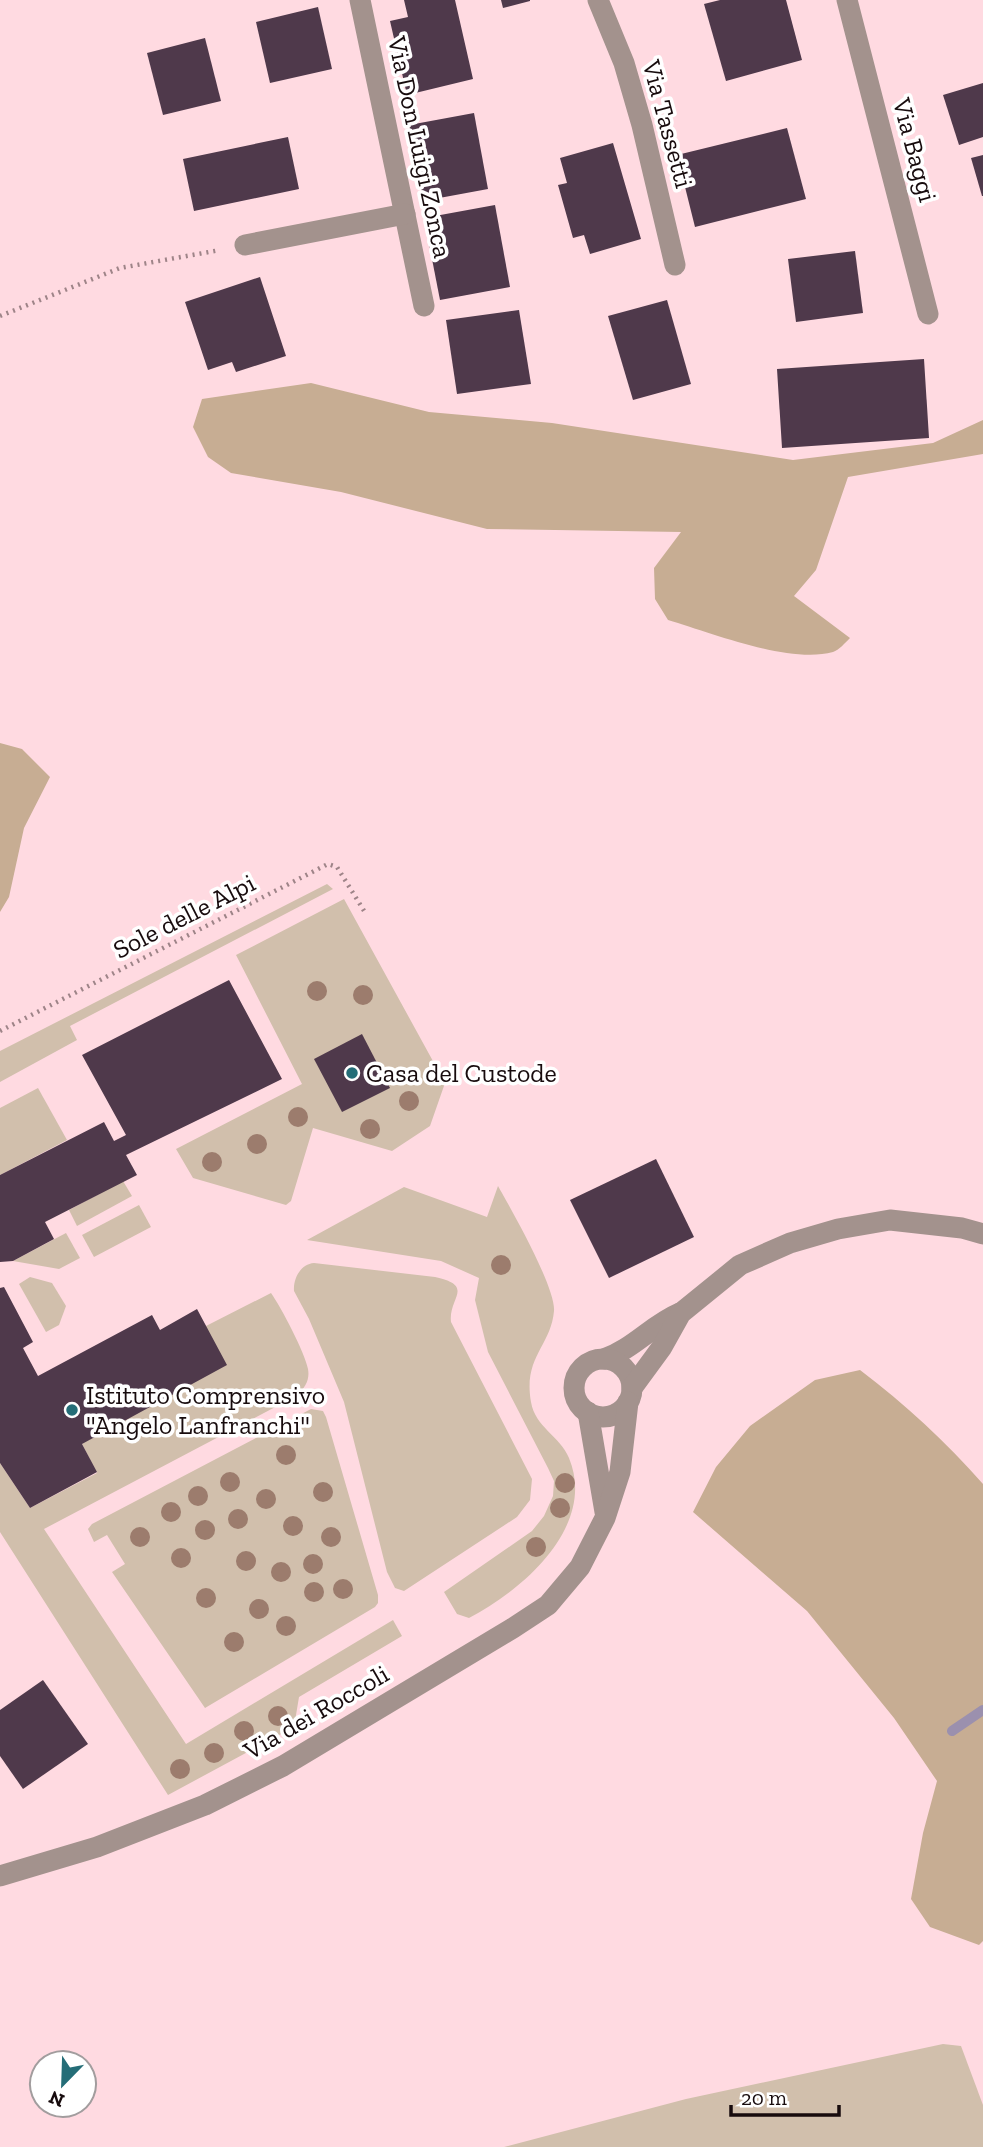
<svg xmlns="http://www.w3.org/2000/svg" width="983" height="2147" font-family="'Zilla Slab',serif">
	<rect width="100%" height="100%" fill="#ffdae1"/>
	<g fill="#d1bfac">
		<polygon points="327,884 333,889 70,1026 77,1040 0,1082 0,1051"/>
		<polygon points="344,899 445,1083 430,1126 392,1151 313,1128 291,1201 286,1205 193,1178 176,1149 302,1084 236,955"/>
		<polygon points="38,1088 67,1140 0,1175 0,1108"/>
		<polygon points="123,1181 132,1196 77,1226 69,1210"/>
		<path d="M498,1186C511,1209 556,1288 554,1311C551,1346 523,1357 531,1402C535,1427 560,1436 569,1458C597,1526 523,1590 469,1618L457,1614L444,1592L532,1531L544,1516L553,1496L554,1481L548,1468L488,1352L475,1300L479,1278L441,1261L307,1240L404,1187L487,1217Z"/>
		<polygon points="139,1205 151,1227 94,1257 82,1235"/>
		<polygon points="66,1233 80,1258 59,1269 13,1261"/>
		<path d="M314,1263L435,1277C476,1286 448,1298 451,1322L532,1479L530,1500L517,1517L404,1591L395,1588L387,1572L344,1402L309,1319L294,1291C293,1278 301,1264 314,1263Z"/>
		<polygon points="30,1277 52,1283 66,1306 59,1325 46,1332 19,1284"/>
		<path d="M271,1293C281,1307 305,1353 308,1369C310,1380 305,1387 298,1395L44,1529L186,1744L393,1620L402,1636L299,1697L294,1727L168,1795L0,1532V1463L30,1508L97,1473L82,1444L206,1326Z"/>
		<polygon points="311,1409 323,1411 326,1417 378,1595 378,1603 375,1607 205,1708 112,1572 125,1564 107,1535 94,1542 88,1529 92,1524"/>
		<polygon points="943,2044 961,2046 983,2105 983,2147 504,2147 686,2099"/>
	</g>
	<g fill="#c7ad93">
		<path d="M311,383L429,412L552,423L793,460L933,443L983,420V454L848,477L816,570L794,596L850,638C845,643 839,650 833,652C789,664 712,633 668,620L655,599L654,568L681,532L487,529L341,492L231,473L208,457L193,427L202,399Z"/>
		<polygon points="0,743 22,749 50,777 24,828 9,897 0,912"/>
		<path d="M860,1370C905,1404 946,1442 983,1484V1941L979,1945L930,1927L911,1899L923,1833L937,1781L894,1718L807,1611L693,1512L716,1467L750,1426L815,1380Z"/>
	</g>
	<g fill="none" stroke-linecap="round" stroke-linejoin="round">
		<polyline stroke="#9b90ae" stroke-width="10" points="952,1731 983,1710"/>
	</g>
	<g fill="#4f394b">
		<polygon points="404,0 455,0 473,79 407,95 390,21 408,17"/>
		<polygon points="501,0 530,0 530,1 503,8"/>
		<polygon points="720,0 786,0 802,60 726,81 704,4"/>
		<polygon points="318,7 332,69 270,83 256,22"/>
		<polygon points="205,38 221,101 163,115 147,53"/>
		<polygon points="983,83 983,137 959,145 943,95"/>
		<polygon points="474,113 488,189 423,201 409,125"/>
		<polygon points="787,128 806,199 695,227 677,155"/>
		<polygon points="288,137 299,189 194,211 183,159"/>
		<polygon points="613,143 641,239 590,254 584,235 573,238 558,185 567,183 560,158"/>
		<polygon points="983,155 983,196 982,196 971,158"/>
		<polygon points="495,205 510,287 440,300 424,218"/>
		<polygon points="855,251 863,313 796,322 788,259"/>
		<polygon points="260,277 286,356 236,372 232,362 208,370 185,302"/>
		<polygon points="667,300 691,384 633,400 608,316"/>
		<polygon points="519,310 531,384 457,394 446,320"/>
		<polygon points="924,359 929,438 782,448 777,369"/>
		<polygon points="229,980 282,1079 126,1155 137,1175 45,1222 54,1239 13,1261 0,1262 0,1175 104,1122 114,1141 126,1135 82,1055"/>
		<polygon points="362,1034 390,1088 342,1112 314,1059"/>
		<polygon points="656,1159 694,1237 609,1278 570,1200"/>
		<polygon points="4,1287 33,1342 23,1348 38,1376 152,1315 160,1330 197,1309 227,1365 82,1444 97,1472 30,1508 0,1463 0,1288"/>
		<polygon points="43,1680 88,1744 23,1789 0,1756 0,1710"/>
	</g>
	<g fill="none" stroke-linecap="round" stroke-linejoin="round">
		<g stroke="#9e8488" stroke-width="4.5" stroke-dasharray="2 5" stroke-linecap="butt">
			<polyline points="0,316 120,268 220,250"/>
			<polyline points="0,1031 328,864 337,867 366,914"/>
		</g>
		<g stroke="#a3928d" stroke-width="21">
			<polyline points="360,0 424,306"/>
			<polyline points="598,0 624,63 642,125 675,265"/>
			<polyline points="847,0 928,314"/>
			<polyline points="245,245 405,214"/>
			<path d="M604,1359C633,1349 652,1325 680,1313"/>
			<circle cx="603" cy="1388" r="29"/>
			<polyline points="632,1388 662,1347 681,1313 740,1265 790,1243 838,1229 890,1220 962,1228 983,1234"/>
			<polyline points="588,1412 605,1512"/>
			<polyline points="0,1876 97,1847 205,1805 283,1766 513,1628 548,1605 580,1567 605,1518 620,1472 628,1402"/>
		</g>
	</g>
	<g fill="#9c7c6d">
		<circle cx="317" cy="991" r="10"/>
		<circle cx="363" cy="995" r="10"/>
		<circle cx="409" cy="1101" r="10"/>
		<circle cx="298" cy="1117" r="10"/>
		<circle cx="370" cy="1129" r="10"/>
		<circle cx="257" cy="1144" r="10"/>
		<circle cx="212" cy="1162" r="10"/>
		<circle cx="501" cy="1265" r="10"/>
		<circle cx="286" cy="1455" r="10"/>
		<circle cx="230" cy="1482" r="10"/>
		<circle cx="565" cy="1483" r="10"/>
		<circle cx="323" cy="1492" r="10"/>
		<circle cx="198" cy="1496" r="10"/>
		<circle cx="266" cy="1499" r="10"/>
		<circle cx="560" cy="1508" r="10"/>
		<circle cx="171" cy="1512" r="10"/>
		<circle cx="238" cy="1519" r="10"/>
		<circle cx="293" cy="1526" r="10"/>
		<circle cx="205" cy="1530" r="10"/>
		<circle cx="140" cy="1537" r="10"/>
		<circle cx="331" cy="1537" r="10"/>
		<circle cx="536" cy="1547" r="10"/>
		<circle cx="181" cy="1558" r="10"/>
		<circle cx="246" cy="1561" r="10"/>
		<circle cx="313" cy="1564" r="10"/>
		<circle cx="281" cy="1572" r="10"/>
		<circle cx="343" cy="1589" r="10"/>
		<circle cx="314" cy="1592" r="10"/>
		<circle cx="206" cy="1598" r="10"/>
		<circle cx="259" cy="1609" r="10"/>
		<circle cx="286" cy="1626" r="10"/>
		<circle cx="234" cy="1642" r="10"/>
		<circle cx="278" cy="1716" r="10"/>
		<circle cx="244" cy="1731" r="10"/>
		<circle cx="214" cy="1753" r="10"/>
		<circle cx="180" cy="1769" r="10"/>
	</g>
	<g fill="#246d77" stroke="#fff" stroke-width="2.5">
		<circle cx="352" cy="1073" r="7"/>
		<circle cx="72" cy="1410" r="7"/>
	</g>
	<g text-anchor="middle" stroke-width="7" stroke-linejoin="round" paint-order="stroke">
		<g font-size="26" fill="#170b0d" stroke="#fff">
			<text transform="translate(668 124) rotate(75)" y="9">Via Tassetti</text>
			<text transform="translate(420 147) rotate(78)" y="9">Via Don Luigi Zonca</text>
			<text transform="translate(915 150) rotate(75)" y="9">Via Baggi</text>
			<text transform="translate(184 916) rotate(-27)" y="9">Sole delle Alpi</text>
			<text transform="translate(316 1712) rotate(-30)" y="9">Via dei Roccoli</text>
		</g>
		<g font-size="26" fill="#170b0d" stroke="#fff" text-anchor="start">
			<text x="366" y="1082">Casa del Custode</text>
			<text x="86" y="1404">Istituto Comprensivo<tspan x="86" dy="30">"Angelo Lanfranchi"</tspan></text>
		</g>
	</g>
	<g transform="translate(63 2084) rotate(203)"><circle r="33" fill="#ffffff" stroke="#a29d9e" stroke-width="2"/>
	<path d="M0-5L12 26L0 18L-12 26Z" fill="#246d77"/>
	<text y="-10" font-size="19" font-weight="bold" text-anchor="middle" fill="#170b0d">N</text>
	</g>
	<path d="M731 2105v10h108v-10" fill="none" stroke="#170b0d" stroke-width="3.5"/>
	<text x="741" y="2105" font-size="21" fill="#170b0d" stroke="#ffffff" stroke-width="5" paint-order="stroke">20 m</text>
</svg>
